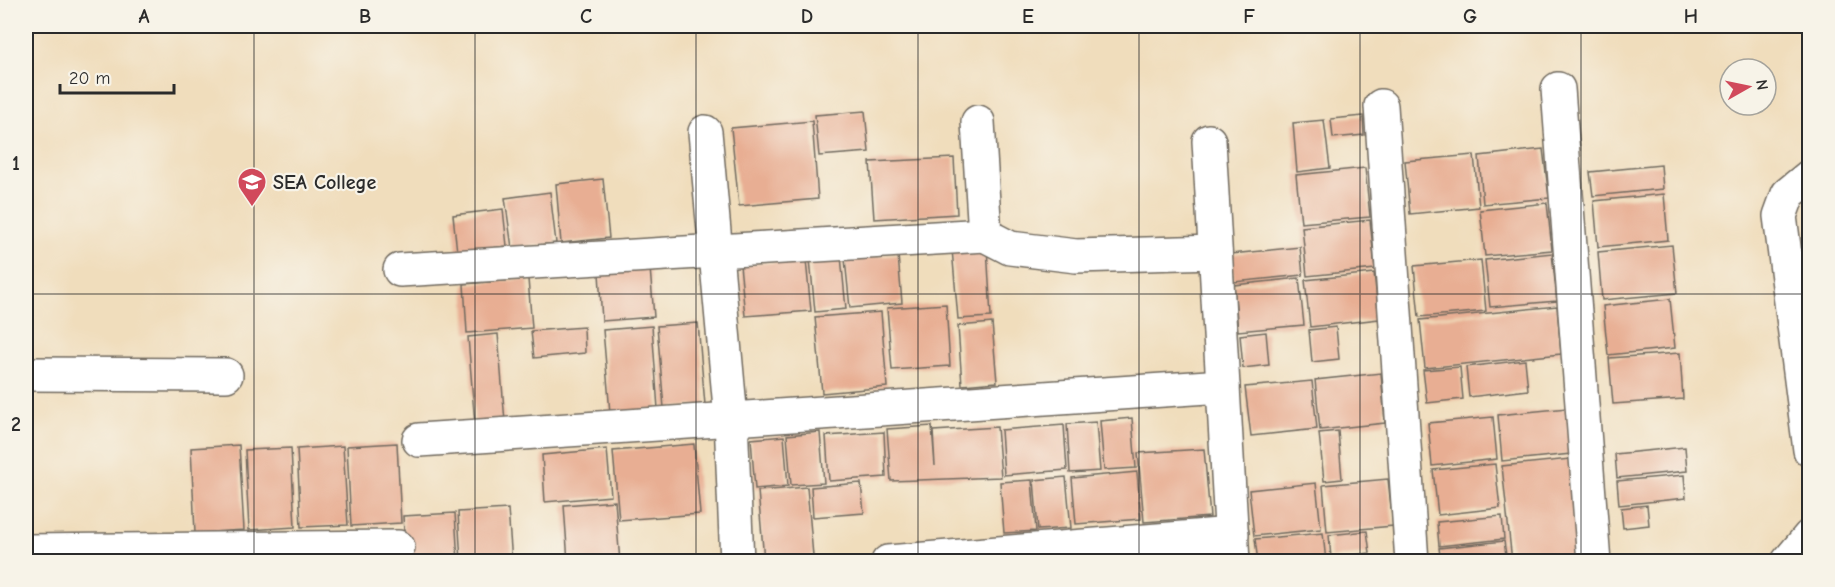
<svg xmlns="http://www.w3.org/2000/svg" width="1835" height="587" font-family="'Comic Neue',sans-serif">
	<rect width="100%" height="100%" fill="#f7f3e8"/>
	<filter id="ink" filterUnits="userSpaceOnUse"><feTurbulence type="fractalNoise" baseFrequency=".0167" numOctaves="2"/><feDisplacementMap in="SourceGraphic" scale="12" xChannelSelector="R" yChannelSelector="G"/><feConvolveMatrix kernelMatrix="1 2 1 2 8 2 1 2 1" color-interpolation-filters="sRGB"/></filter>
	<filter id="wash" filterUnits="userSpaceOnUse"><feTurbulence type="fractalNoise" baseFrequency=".008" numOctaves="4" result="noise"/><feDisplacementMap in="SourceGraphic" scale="24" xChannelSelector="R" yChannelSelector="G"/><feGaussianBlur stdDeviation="1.35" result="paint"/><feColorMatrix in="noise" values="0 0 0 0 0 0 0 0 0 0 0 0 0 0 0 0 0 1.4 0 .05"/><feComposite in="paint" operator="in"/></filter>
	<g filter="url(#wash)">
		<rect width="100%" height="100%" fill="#f0ddbc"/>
		<g id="blocks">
			<g fill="#e8ae93">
				<polygon points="865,111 869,152 819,156 815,115"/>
				<polygon points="1363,116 1364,135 1333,138 1331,119"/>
				<polygon points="1324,120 1330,168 1297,172 1293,123"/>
				<polygon points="812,121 818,199 739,206 731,128"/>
				<polygon points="1543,149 1549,198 1483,204 1479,156"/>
				<polygon points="1474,155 1479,207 1410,214 1405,161"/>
				<polygon points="954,158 957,214 874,219 870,162"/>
				<polygon points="1661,165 1663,189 1593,196 1590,172"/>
				<polygon points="1365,168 1370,217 1301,223 1296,175"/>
				<polygon points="603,179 609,238 561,243 556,184"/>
				<polygon points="550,192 556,243 512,248 505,198"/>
				<polygon points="1664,194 1668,240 1598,247 1594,201"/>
				<polygon points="1547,203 1552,250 1485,256 1480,210"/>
				<polygon points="503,209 507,246 457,252 453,215"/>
				<polygon points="1370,220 1375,269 1307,276 1302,227"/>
				<polygon points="1672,245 1677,293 1602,300 1598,252"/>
				<polygon points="987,247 991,317 958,319 952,249"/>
				<polygon points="1300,247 1303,275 1234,282 1231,254"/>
				<polygon points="1552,253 1557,301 1490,307 1485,260"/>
				<polygon points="898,255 902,303 850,308 845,259"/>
				<polygon points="841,256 846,309 815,312 810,259"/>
				<polygon points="806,260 811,311 745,316 740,265"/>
				<polygon points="1481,260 1486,311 1419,317 1414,266"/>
				<polygon points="650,268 654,317 602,321 599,273"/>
				<polygon points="1374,273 1379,319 1310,327 1305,280"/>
				<polygon points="1299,278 1304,325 1238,331 1234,285"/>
				<polygon points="528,279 532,328 467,333 464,284"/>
				<polygon points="1670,299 1675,348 1608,355 1603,306"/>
				<polygon points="946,304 950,366 892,370 887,308"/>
				<polygon points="1557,306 1561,354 1425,368 1420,320"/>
				<polygon points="881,312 887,387 822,393 815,317"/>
				<polygon points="698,323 705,405 664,408 657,326"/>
				<polygon points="992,323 997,382 962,385 958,326"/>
				<polygon points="652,326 658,409 610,413 603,330"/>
				<polygon points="584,327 585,353 534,358 531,331"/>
				<polygon points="1336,327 1339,359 1312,362 1309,330"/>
				<polygon points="1266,332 1269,365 1243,368 1240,335"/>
				<polygon points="498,334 505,422 475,425 468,337"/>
				<polygon points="1680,353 1683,399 1613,404 1609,358"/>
				<polygon points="1525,360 1528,390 1469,397 1466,367"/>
				<polygon points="1460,367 1463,399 1427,403 1423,370"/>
				<polygon points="1381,373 1385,423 1320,430 1315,380"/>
				<polygon points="1312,381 1317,429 1251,436 1245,387"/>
				<polygon points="1567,408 1571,454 1502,461 1498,415"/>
				<polygon points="1493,417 1497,459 1432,466 1428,423"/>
				<polygon points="1132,418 1136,468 1104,470 1100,421"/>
				<polygon points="1096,422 1100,471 1070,473 1067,424"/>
				<polygon points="1064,425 1067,470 1004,475 1001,430"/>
				<polygon points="932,426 935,466 933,431 997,427 1001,477 891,481 887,429"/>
				<polygon points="1338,431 1342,479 1324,481 1319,433"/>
				<polygon points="820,432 824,483 791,485 787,435"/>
				<polygon points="884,432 886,477 829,481 826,436"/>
				<polygon points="784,436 788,486 755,489 751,439"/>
				<polygon points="397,443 401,523 351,526 347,446"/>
				<polygon points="694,444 700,514 619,520 613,451"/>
				<polygon points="239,445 244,530 195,533 191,448"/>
				<polygon points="343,446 348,525 301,527 297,449"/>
				<polygon points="1685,447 1687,471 1617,478 1615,454"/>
				<polygon points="291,448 295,527 249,530 245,450"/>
				<polygon points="607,449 611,496 545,502 542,455"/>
				<polygon points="1204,449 1210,517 1144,522 1138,453"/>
				<polygon points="1570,459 1580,560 1512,562 1502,466"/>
				<polygon points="1495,464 1500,508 1438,515 1433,470"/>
				<polygon points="1137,472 1141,519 1076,524 1072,478"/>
				<polygon points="1684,475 1686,498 1619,505 1617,481"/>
				<polygon points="1066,477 1071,528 1038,530 1034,480"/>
				<polygon points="1388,479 1393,526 1327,532 1323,485"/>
				<polygon points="1032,480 1036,531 1004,533 1000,482"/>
				<polygon points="861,483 864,513 813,517 811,487"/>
				<polygon points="1316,483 1321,529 1254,536 1249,490"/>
				<polygon points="807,487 813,556 764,560 758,491"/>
				<polygon points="615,501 620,562 568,562 564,505"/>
				<polygon points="1647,505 1649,525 1623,528 1621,508"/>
				<polygon points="508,509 512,562 461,562 458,512"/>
				<polygon points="455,513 458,562 406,562 403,516"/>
				<polygon points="1502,516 1504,539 1439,546 1437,522"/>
				<polygon points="1367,531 1370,553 1331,558 1329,535"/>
				<polygon points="1323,533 1326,562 1258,562 1255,539"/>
				<polygon points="1504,541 1507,562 1441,562 1439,548"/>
			</g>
		</g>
	</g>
	<g filter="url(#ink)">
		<use href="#blocks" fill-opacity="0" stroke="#70695e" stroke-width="1.5"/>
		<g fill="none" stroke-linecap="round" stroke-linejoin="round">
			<g stroke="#70695e" stroke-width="36">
				<g id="minor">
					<polyline points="1558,89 1594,562"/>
					<polyline points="1381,106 1412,562"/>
					<polyline points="978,122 985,235 1010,248 1076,256 1215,252"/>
					<polyline points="705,132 731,419 737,562"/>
					<polyline points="1209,141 1233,562"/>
					<polyline points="1810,176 1788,194 1780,216 1810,450"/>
					<polyline points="400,270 985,235"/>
					<polyline points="26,374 226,375"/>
					<polyline points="419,440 1223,386"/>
					<polyline points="26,551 398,547"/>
					<polyline points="888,562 1232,534"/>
				</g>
			</g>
			<g stroke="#70695e" stroke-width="36">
				<polyline id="tertiary" points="1788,562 1810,536"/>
			</g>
			<use href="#minor" stroke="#fff" stroke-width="33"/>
			<use href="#tertiary" stroke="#fff" stroke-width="33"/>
		</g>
	</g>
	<path fill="none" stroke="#2b2b2b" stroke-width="1.5" stroke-opacity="0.55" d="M254,26V562M475,26V562M696,26V562M918,26V562M1139,26V562M1360,26V562M1581,26V562M26,294H1810"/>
	<defs>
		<g id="university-pin" transform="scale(1.5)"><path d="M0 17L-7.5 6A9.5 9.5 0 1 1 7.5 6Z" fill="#d1495b" stroke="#f7f3e8"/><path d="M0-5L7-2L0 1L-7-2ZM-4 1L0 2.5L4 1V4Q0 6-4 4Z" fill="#fff"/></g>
	</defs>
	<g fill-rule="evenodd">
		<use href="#university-pin" x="252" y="182"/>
	</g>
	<g text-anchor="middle" stroke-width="4.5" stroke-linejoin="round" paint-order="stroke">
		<g font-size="20" font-weight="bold" fill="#2b2b2b" stroke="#f7f3e8" text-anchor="start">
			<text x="273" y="189">SEA College</text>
		</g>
	</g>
	<rect width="1835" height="587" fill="none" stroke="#f7f3e8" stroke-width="66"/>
	<g transform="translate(1748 87) rotate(81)"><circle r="28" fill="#f7f3e8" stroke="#a5a39c" stroke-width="1.5"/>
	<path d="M0-4.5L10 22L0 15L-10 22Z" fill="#d1495b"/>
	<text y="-9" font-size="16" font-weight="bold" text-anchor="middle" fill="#2b2b2b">N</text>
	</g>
	<path d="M60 84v9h114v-9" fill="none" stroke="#2b2b2b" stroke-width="3"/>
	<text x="69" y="84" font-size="18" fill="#2b2b2b" stroke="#f7f3e8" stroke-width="4.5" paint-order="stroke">20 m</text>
	<rect x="33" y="33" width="1769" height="521" fill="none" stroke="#2b2b2b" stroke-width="2"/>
	<g font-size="20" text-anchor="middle" font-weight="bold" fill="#2b2b2b">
		<text x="144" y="23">A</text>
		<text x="365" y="23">B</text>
		<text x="586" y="23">C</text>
		<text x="807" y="23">D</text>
		<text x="1028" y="23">E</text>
		<text x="1249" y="23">F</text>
		<text x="1470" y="23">G</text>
		<text x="1691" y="23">H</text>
		<text x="16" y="170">1</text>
		<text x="16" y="431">2</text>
	</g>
</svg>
